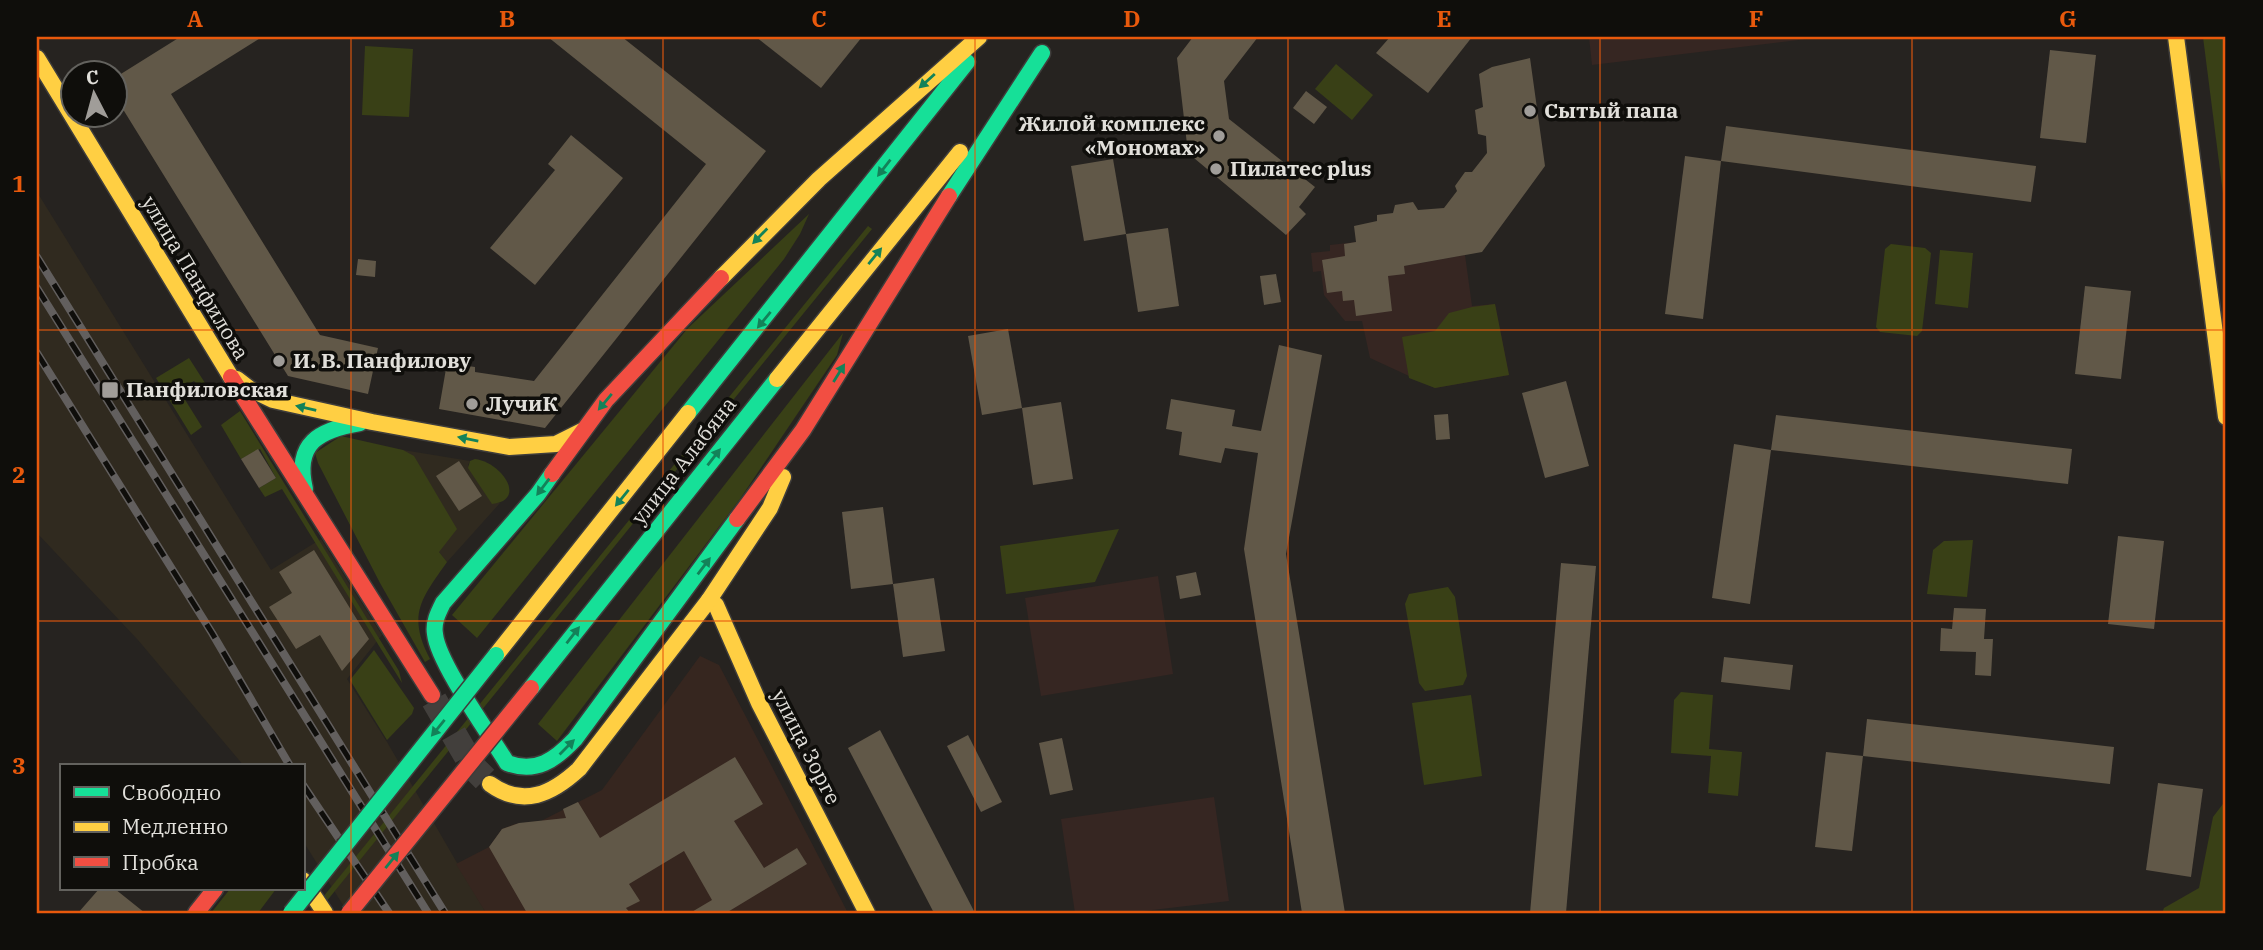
<svg xmlns="http://www.w3.org/2000/svg" width="2263" height="950" font-family="'IBM Plex Serif',serif">
	<rect width="100%" height="100%" fill="#262320"/>
	<g fill="#302a1f">
		<polygon points="37,192 271,570 321,539 382,635 347,679 387,742 486,913 348,913 303,841 303,766 244,766 138,640 37,533"/>
		<polygon points="403,450 470,461 468,465 492,503 500,503 447,562 439,552"/>
	</g>
	<polygon fill="#36261f" points="700,656 719,665 848,913 486,913 456,864 489,847 502,829 515,824 541,821 602,790"/>
	<g fill="#362622">
		<polygon points="1589,37 1823,37 1592,65"/>
		<polygon points="1356,242 1358,264 1404,266 1465,255 1472,306 1495,304 1509,375 1435,388 1370,358 1362,321 1345,321 1324,295 1321,271 1313,272 1311,253 1330,251 1330,245"/>
		<polygon points="1158,576 1173,674 1041,696 1025,598"/>
		<polygon points="1214,797 1229,901 1127,913 1075,913 1061,819"/>
	</g>
	<g fill="#394016">
		<polygon points="2203,37 2226,37 2226,217"/>
		<polygon points="365,46 413,49 409,117 362,115"/>
		<polygon points="1336,64 1373,95 1352,120 1315,89"/>
		<polygon points="809,214 800,234 784,259 477,638 452,615 688,328"/>
		<polygon points="868,226 872,229 317,913 310,913"/>
		<polygon points="1891,244 1925,248 1931,253 1922,331 1917,336 1880,332 1876,327 1885,249"/>
		<polygon points="1940,250 1973,253 1968,308 1935,304"/>
		<polygon points="1495,304 1509,375 1435,388 1409,378 1402,337 1435,331 1449,313 1472,307"/>
		<polygon points="843,333 837,355 740,499 557,741 538,724"/>
		<polygon points="189,358 205,383 199,387 194,381 179,390 202,427 191,435 156,378"/>
		<polygon points="240,411 399,671 402,683 282,489 265,497 259,488 276,478 260,449 241,459 221,425"/>
		<path d="M341,436L403,450L414,456L457,529L439,552L447,562C421,599 407,615 430,659L425,662L380,583L318,463L315,453Z"/>
		<path d="M475,459C501,462 528,500 492,504L468,468L470,461Z"/>
		<polygon points="1119,529 1095,582 1006,594 1000,546"/>
		<polygon points="1973,540 1967,597 1927,594 1933,550 1944,541"/>
		<polygon points="1448,587 1455,597 1467,676 1463,685 1425,691 1419,683 1405,604 1409,594"/>
		<polygon points="374,650 414,708 412,714 387,740 350,680"/>
		<polygon points="1681,692 1713,695 1709,749 1742,752 1738,796 1708,793 1711,756 1671,753 1674,700"/>
		<polygon points="1471,695 1482,776 1424,785 1412,703"/>
		<polygon points="2226,800 2226,913 2162,913 2164,908 2199,888 2213,817"/>
		<polygon points="230,889 276,889 258,913 211,913"/>
	</g>
	<g fill="#615848">
		<polygon points="180,37 262,37 171,94 320,335 378,348 368,394 288,376 116,98 116,77"/>
		<polygon points="548,37 622,37 766,151 545,428 439,409 447,363 475,367 475,372 534,381 706,164"/>
		<polygon points="756,37 862,37 821,88"/>
		<polygon points="1193,37 1258,37 1224,81 1229,119 1315,187 1299,207 1306,214 1286,235 1188,153 1177,58"/>
		<polygon points="1390,37 1472,37 1428,93 1376,53"/>
		<polygon points="2050,50 2096,55 2086,143 2040,138"/>
		<polygon points="1530,58 1545,166 1482,252 1404,266 1405,274 1388,276 1392,311 1356,316 1354,300 1343,301 1342,291 1327,293 1322,260 1345,256 1344,244 1356,242 1354,226 1377,221 1377,215 1393,213 1395,205 1413,202 1418,210 1444,208 1457,191 1455,186 1465,172 1472,172 1487,153 1486,136 1478,134 1475,110 1483,107 1479,74 1492,67"/>
		<polygon points="1306,91 1327,107 1314,124 1293,108"/>
		<polygon points="1726,126 2036,166 2031,202 1721,161"/>
		<polygon points="571,135 623,178 535,285 490,248 555,170 548,164"/>
		<polygon points="1685,156 1721,161 1703,319 1665,314"/>
		<polygon points="1113,159 1126,234 1084,241 1071,166"/>
		<polygon points="1168,228 1179,306 1138,312 1126,234"/>
		<polygon points="358,259 376,261 375,277 356,275"/>
		<polygon points="1276,274 1281,302 1264,305 1260,276"/>
		<polygon points="2085,286 2131,291 2121,379 2075,374"/>
		<polygon points="1008,329 1022,408 982,415 968,336"/>
		<polygon points="1279,345 1322,355 1286,554 1345,913 1302,913 1244,549 1258,453 1225,448 1221,463 1179,455 1182,432 1166,429 1171,399 1235,410 1232,426 1261,431"/>
		<polygon points="1566,381 1589,466 1545,478 1522,393"/>
		<polygon points="1061,402 1073,479 1033,485 1022,408"/>
		<polygon points="1448,414 1450,439 1436,440 1434,415"/>
		<polygon points="1776,415 2072,449 2068,484 1771,450"/>
		<polygon points="1734,444 1771,450 1750,604 1712,598"/>
		<polygon points="258,449 276,478 259,488 241,459"/>
		<polygon points="459,461 482,496 459,511 436,476"/>
		<polygon points="883,507 893,584 851,589 842,512"/>
		<polygon points="2118,536 2164,541 2154,629 2108,624"/>
		<polygon points="314,550 369,639 342,671 320,635 296,649 269,607 292,593 279,572"/>
		<polygon points="1561,563 1596,566 1566,913 1530,913"/>
		<polygon points="1196,572 1201,595 1180,599 1176,576"/>
		<polygon points="934,578 945,651 903,657 893,584"/>
		<polygon points="1954,608 1986,609 1984,639 1993,639 1991,676 1975,675 1976,652 1940,651 1941,628 1952,629"/>
		<polygon points="1724,657 1793,665 1790,690 1721,682"/>
		<polygon points="1867,719 2114,747 2110,784 1863,756"/>
		<polygon points="880,730 891,751 975,913 934,913 848,748"/>
		<polygon points="968,735 1002,802 981,812 947,746"/>
		<polygon points="1062,738 1073,790 1050,795 1039,743"/>
		<polygon points="1826,752 1863,756 1852,851 1815,847"/>
		<polygon points="735,757 763,804 734,821 764,868 797,848 807,864 726,913 690,913 712,900 684,851 629,884 640,901 626,908 630,913 527,913 489,847 502,829 519,823 566,818 563,809 578,802 600,838"/>
		<polygon points="2158,783 2203,789 2191,877 2146,870"/>
		<polygon points="99,889 115,889 145,913 78,913"/>
	</g>
	<g fill="none" stroke-linecap="round" stroke-linejoin="round">
		<polyline stroke="#423f3c" stroke-width="26" stroke-dasharray="26 13" stroke-linecap="butt" points="434,700 473,767 485,779"/>
		<g stroke="#3f3d3b" stroke-width="19">
			<g id="fast">
				<polyline points="949,196 1042,53"/>
				<polyline points="688,413 967,62"/>
				<path d="M552,474L538,494L443,603C438,613 433,623 435,634C438,663 490,735 507,763C536,774 555,760 575,739L737,519"/>
				<path d="M305,489C294,443 319,430 360,423"/>
				<polyline points="531,688 777,379"/>
			</g>
		</g>
		<g stroke="#3f3d3b" stroke-width="19">
			<g id="slow">
				<polyline points="2176,37 2226,417"/>
				<polyline points="37,58 231,377"/>
				<polyline points="721,278 819,179 979,37"/>
				<polyline points="237,379 250,389 273,400 372,422 509,447 556,444 582,431"/>
				<polyline points="777,379 960,152"/>
				<polyline points="709,600 716,605 759,703 867,913"/>
				<polyline points="496,655 688,413"/>
				<path d="M490,784C523,808 552,794 579,769L709,600L770,508L783,477"/>
				<polyline points="303,880 325,913"/>
			</g>
		</g>
		<g stroke="#3f3d3b" stroke-width="19">
			<g id="jam">
				<polyline points="231,377 432,695"/>
				<polyline points="552,474 606,400 721,278"/>
				<polyline points="737,519 803,430 949,196"/>
				<polyline points="196,913 215,889"/>
			</g>
		</g>
		<use href="#fast" stroke="#16e098" stroke-width="16"/>
		<use href="#slow" stroke="#ffcf43" stroke-width="16"/>
		<use href="#jam" stroke="#f24e42" stroke-width="16"/>
		<g stroke="#625f5e" stroke-width="8">
			<g id="rail">
				<polyline points="37,257 445,913"/>
				<polyline points="37,288 428,913"/>
				<polyline points="37,353 212,633 290,766"/>
				<polyline points="303,785 389,913"/>
			</g>
		</g>
		<use href="#rail" stroke="#0f0e0b" stroke-width="5" stroke-dasharray="16" stroke-linecap="butt"/>
		<g stroke="#3f3d3b" stroke-width="19" stroke-linecap="butt">
			<polyline id="fast-bridge" points="291,913 496,655"/>
		</g>
		<g stroke="#3f3d3b" stroke-width="19" stroke-linecap="butt">
			<polyline id="jam-bridge" points="349,913 531,688"/>
		</g>
		<use href="#fast-bridge" stroke="#16e098" stroke-width="16"/>
		<use href="#jam-bridge" stroke="#f24e42" stroke-width="16"/>
	</g>
	<defs><path id="oneway-solid" d="M-6-.8H1V-3.2L6.5 0L1 3.2V.8H-6Z" transform="scale(1.75)"/></defs>
	<g fill="#138259">
		<use href="#oneway-solid" transform="translate(927 81) rotate(138)"/>
		<use href="#oneway-solid" transform="translate(884 168) rotate(128)"/>
		<use href="#oneway-solid" transform="translate(760 236) rotate(134)"/>
		<use href="#oneway-solid" transform="translate(875 256) rotate(-51)"/>
		<use href="#oneway-solid" transform="translate(764 320) rotate(129)"/>
		<use href="#oneway-solid" transform="translate(839 373) rotate(-58)"/>
		<use href="#oneway-solid" transform="translate(605 402) rotate(130)"/>
		<use href="#oneway-solid" transform="translate(306 408) rotate(-167)"/>
		<use href="#oneway-solid" transform="translate(468 439) rotate(-169)"/>
		<use href="#oneway-solid" transform="translate(714 457) rotate(-52)"/>
		<use href="#oneway-solid" transform="translate(543 487) rotate(127)"/>
		<use href="#oneway-solid" transform="translate(622 498) rotate(129)"/>
		<use href="#oneway-solid" transform="translate(704 566) rotate(-53)"/>
		<use href="#oneway-solid" transform="translate(573 635) rotate(-52)"/>
		<use href="#oneway-solid" transform="translate(438 728) rotate(129)"/>
		<use href="#oneway-solid" transform="translate(567 747) rotate(-45)"/>
		<use href="#oneway-solid" transform="translate(392 860) rotate(-51)"/>
	</g>
	<path fill="none" stroke="#e8590c" stroke-width="2" stroke-opacity="0.55" d="M351,37V913M663,37V913M975,37V913M1288,37V913M1600,37V913M1912,37V913M37,330H2226M37,621H2226"/>
	<g fill="#a09d99" stroke="#0f0e0b" stroke-width="2.5">
		<circle cx="1530" cy="111" r="7"/>
		<circle cx="1219" cy="136" r="7"/>
		<circle cx="1216" cy="169" r="7"/>
		<circle cx="279" cy="361" r="7"/>
		<rect x="101" y="381" width="18" height="18" rx="3.5"/>
		<circle cx="472" cy="404" r="7"/>
	</g>
	<g text-anchor="middle" stroke-width="7" stroke-linejoin="round" paint-order="stroke">
		<g font-size="21" font-weight="bold" fill="#e1dfda" stroke="#0f0e0b" text-anchor="start">
			<text x="1544" y="118">Сытый папа</text>
			<text x="1205" y="131" text-anchor="end">Жилой комплекс<tspan x="1205" dy="24">«Мономах»</tspan></text>
			<text x="1230" y="176">Пилатес plus</text>
			<text x="293" y="368">И. В. Панфилову</text>
			<text x="126" y="397">Панфиловская</text>
			<text x="486" y="411">ЛучиК</text>
		</g>
		<g font-size="21" fill="#e1dfda" stroke="#0f0e0b">
			<text transform="translate(195 278) rotate(59)" y="7">улица Панфилова</text>
			<text transform="translate(684 461) rotate(-52)" y="7">улица Алабяна</text>
			<text transform="translate(806 747) rotate(63)" y="7">улица Зорге</text>
		</g>
	</g>
	<rect width="2263" height="950" fill="none" stroke="#0f0e0b" stroke-width="77"/>
	<rect x="60" y="764" width="245" height="126" fill="#0f0e0b" stroke="#63625e" stroke-width="2"/>
	<rect x="74" y="787" width="35" height="10" fill="#16e098" stroke="#63625e" stroke-width="2"/>
	<text x="122" y="800" font-size="21" fill="#e1dfda">Свободно</text>
	<rect x="74" y="822" width="35" height="10" fill="#ffcf43" stroke="#63625e" stroke-width="2"/>
	<text x="122" y="834" font-size="21" fill="#e1dfda">Медленно</text>
	<rect x="74" y="857" width="35" height="10" fill="#f24e42" stroke="#63625e" stroke-width="2"/>
	<text x="122" y="870" font-size="21" fill="#e1dfda">Пробка</text>
	<g transform="translate(94 94) rotate(354)"><circle r="33" fill="#0f0e0b" stroke="#63625e" stroke-width="2"/>
	<path d="M0-5L12 26L0 18L-12 26Z" fill="#a09d99"/>
	<text y="-10" font-size="19" font-weight="bold" text-anchor="middle" fill="#e1dfda">С</text>
	</g>
	<rect x="38" y="38" width="2186" height="874" fill="none" stroke="#e8590c" stroke-width="2.5"/>
	<g font-size="23" text-anchor="middle" font-weight="bold" fill="#e8590c">
		<text x="195" y="27">A</text>
		<text x="507" y="27">B</text>
		<text x="819" y="27">C</text>
		<text x="1132" y="27">D</text>
		<text x="1444" y="27">E</text>
		<text x="1756" y="27">F</text>
		<text x="2068" y="27">G</text>
		<text x="19" y="192">1</text>
		<text x="19" y="483">2</text>
		<text x="19" y="774">3</text>
	</g>
</svg>
